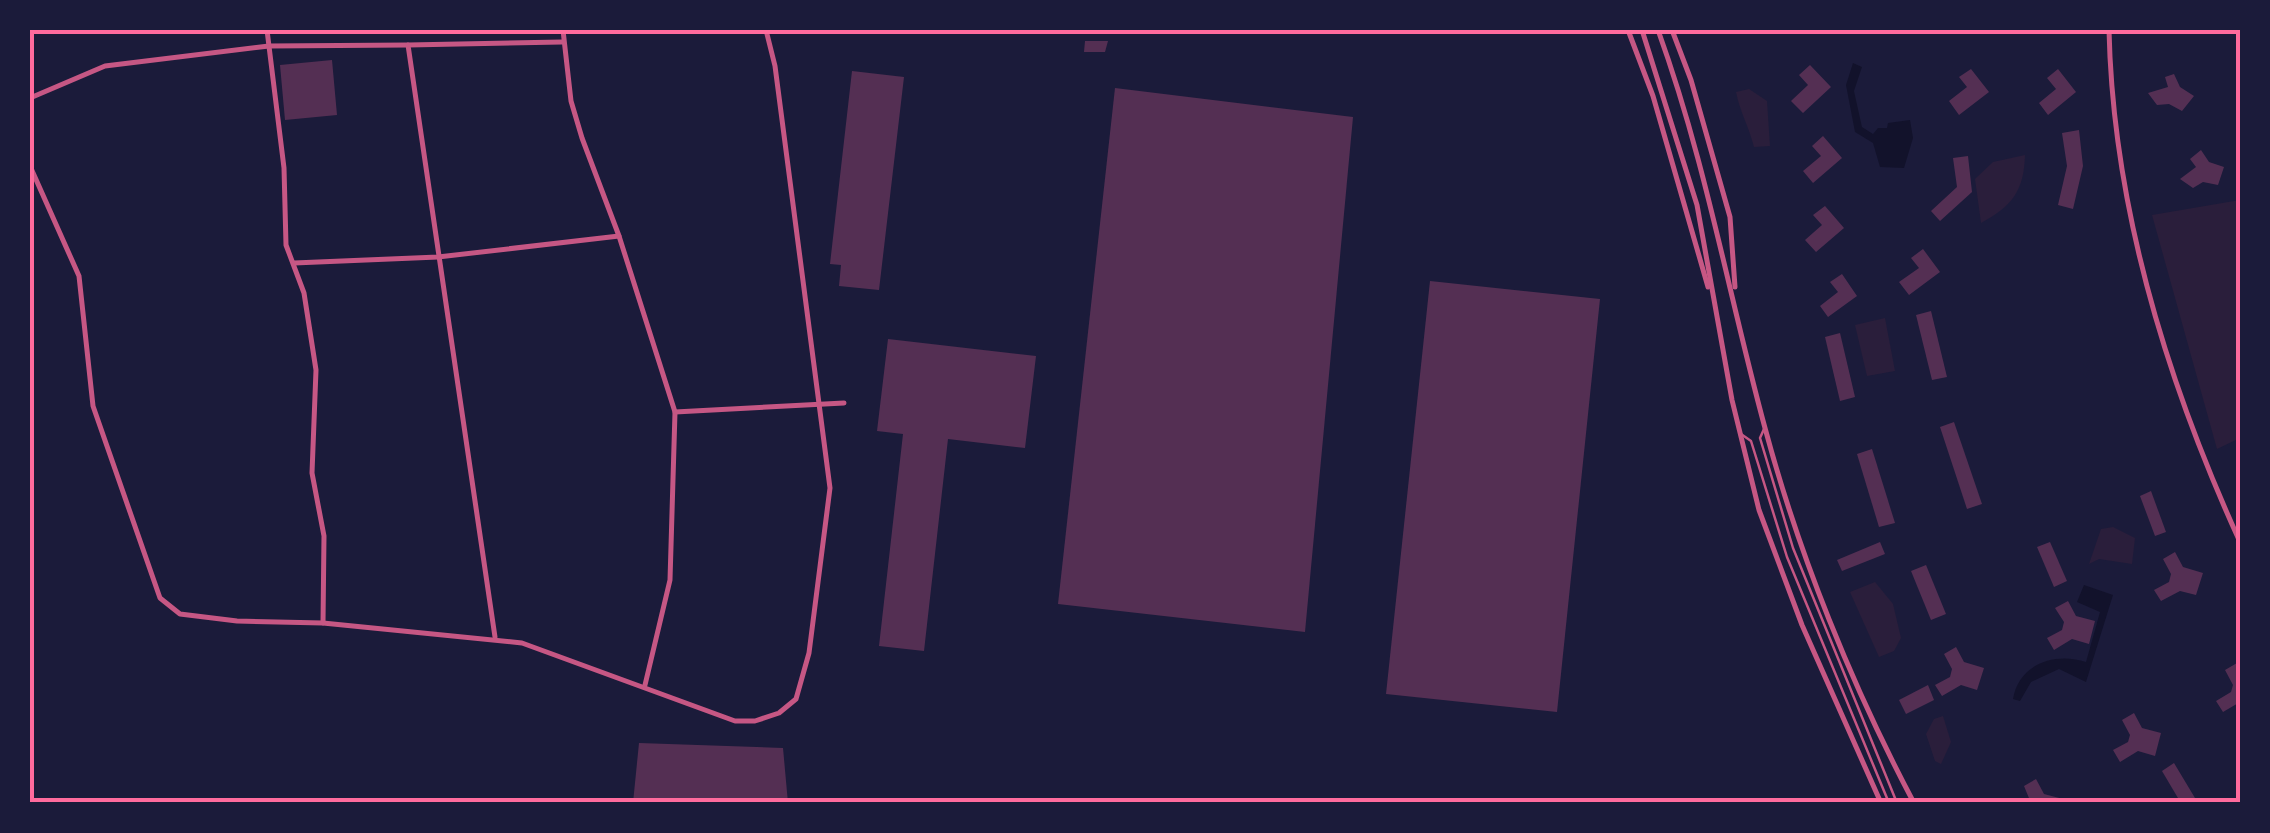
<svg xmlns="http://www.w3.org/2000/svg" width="2270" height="833" font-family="'IBM Plex Sans',sans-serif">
	<rect width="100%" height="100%" fill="#1b1b3a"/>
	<g fill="#2a1e3b">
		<path d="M1749,89L1767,101L1770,146L1754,147C1749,127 1740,112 1736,92Z"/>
		<path d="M2025,155C2024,191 2012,206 1981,223L1975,179L1993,162Z"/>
		<polygon points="2240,200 2240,438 2217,449 2152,215"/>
		<polygon points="1885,318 1895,371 1867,376 1855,325"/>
		<polygon points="2113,527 2135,538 2132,564 2099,559 2089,564 2101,529"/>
		<polygon points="1875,582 1893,604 1901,638 1894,651 1879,657 1850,592"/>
		<polygon points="1943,716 1951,742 1941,764 1935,761 1926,734 1934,719"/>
	</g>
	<g fill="#12122b">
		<polygon points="1853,63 1862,67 1854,91 1862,127 1873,134 1878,128 1887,128 1888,123 1910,120 1913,138 1904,168 1880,167 1873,143 1855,132 1846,85"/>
		<path d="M2084,585L2113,595L2086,682L2059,669L2031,682L2020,701L2013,699C2019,663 2056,652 2086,662L2100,612L2077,602Z"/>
	</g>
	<g fill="#542f53">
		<polygon points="398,30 455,30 455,34 398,33"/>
		<polygon points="1085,41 1108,41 1105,52 1084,52"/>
		<polygon points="332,60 337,115 285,120 280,65"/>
		<polygon points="1810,65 1831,87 1803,113 1791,101 1808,85 1799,75"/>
		<polygon points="1971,69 1989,92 1959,115 1949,101 1967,87 1959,77"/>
		<polygon points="2058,69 2076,92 2048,115 2039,103 2056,89 2047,78"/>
		<polygon points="852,71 904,77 879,290 839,286 841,265 830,264"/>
		<polygon points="2174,74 2180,87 2194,96 2182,111 2169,104 2157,105 2148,93 2168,87 2165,77"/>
		<polygon points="1115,88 1353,117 1305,632 1058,604"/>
		<polygon points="2079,130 2083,166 2073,209 2058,205 2067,166 2062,133"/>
		<polygon points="1823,136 1842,158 1813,183 1803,171 1821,156 1812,146"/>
		<polygon points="2201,150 2209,162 2224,167 2218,185 2203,182 2193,188 2180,179 2196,167 2190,159"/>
		<polygon points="1968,156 1972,192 1940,221 1931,211 1957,187 1953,158"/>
		<polygon points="1825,206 1844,228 1816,252 1805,240 1822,225 1813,215"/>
		<polygon points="1923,249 1940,272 1909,295 1899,282 1919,268 1911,258"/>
		<polygon points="1842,274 1857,296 1828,317 1820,306 1838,292 1830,282"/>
		<polygon points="1430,281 1600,299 1557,712 1386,694"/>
		<polygon points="1931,311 1947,377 1932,380 1916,315"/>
		<polygon points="1840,333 1855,397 1840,401 1825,337"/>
		<polygon points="888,339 1036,356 1025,448 948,439 924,651 879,646 903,434 877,431"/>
		<polygon points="1954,422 1982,504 1967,509 1940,427"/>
		<polygon points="1872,449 1895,523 1879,527 1857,454"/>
		<polygon points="2151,491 2166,532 2155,536 2140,496"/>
		<polygon points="1880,542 1885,554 1842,571 1837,560"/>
		<polygon points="2050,542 2067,581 2054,587 2037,547"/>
		<polygon points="2175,552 2183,567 2203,573 2196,595 2180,591 2161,601 2154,590 2169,582 2171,574 2163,559"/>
		<polygon points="1926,565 1946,614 1931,620 1911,571"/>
		<polygon points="2068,601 2076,616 2095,621 2089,644 2072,639 2054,650 2047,638 2062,630 2064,622 2055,608"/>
		<polygon points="1956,647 1964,662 1984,668 1977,690 1961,685 1942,696 1935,685 1950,677 1952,669 1944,654"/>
		<polygon points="2237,663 2240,702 2223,712 2216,701 2231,692 2233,685 2225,670"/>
		<polygon points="1928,685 1934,700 1906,714 1899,700"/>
		<polygon points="2134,713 2142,728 2161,733 2155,756 2138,751 2120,762 2113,750 2128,742 2130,735 2122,720"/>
		<polygon points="639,743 783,748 788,803 633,803"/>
		<polygon points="2174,763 2198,803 2181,803 2175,793 2162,771"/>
		<polygon points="2036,779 2044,794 2063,799 2062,803 2031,803 2024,786"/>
	</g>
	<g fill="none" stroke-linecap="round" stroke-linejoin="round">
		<g stroke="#c65784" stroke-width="2.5">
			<polyline points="1764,429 1760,438 1793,548 1897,803"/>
			<polyline points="1741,434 1751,441 1787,557 1889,803"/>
		</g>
		<g stroke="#c65784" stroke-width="5">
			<polyline points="267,30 284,168 286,245 304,293 316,370 312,473 324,536 323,623"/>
			<polyline points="563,30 571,101 582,138 619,236 675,412 670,580 645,685"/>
			<polyline points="30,98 105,66 269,46 408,45"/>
			<polyline points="30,166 79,276 93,406 160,598 180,614 237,621 323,623 522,643 735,721 755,721 779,713 796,699 809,653 830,488 775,66 766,30"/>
			<polyline points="294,263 438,257 619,236"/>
			<polyline points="675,412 844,403"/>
			<polyline points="495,637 408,45 562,42"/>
		</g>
		<g stroke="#c65784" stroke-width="5">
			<polyline points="1628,30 1653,96 1708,287"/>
			<polyline points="1642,30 1697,205 1732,400 1759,510 1802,625 1881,803"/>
			<path d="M1658,30C1706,163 1728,292 1765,428C1799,555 1852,686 1914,803"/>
			<polyline points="1672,30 1691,80 1730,217 1735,287"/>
			<path d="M2109,30C2113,207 2167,382 2240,542"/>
		</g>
	</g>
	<rect width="2270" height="833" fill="none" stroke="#1b1b3a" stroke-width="65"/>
	<rect x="32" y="32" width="2206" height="768" fill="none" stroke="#ff6b9d" stroke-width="4"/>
</svg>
